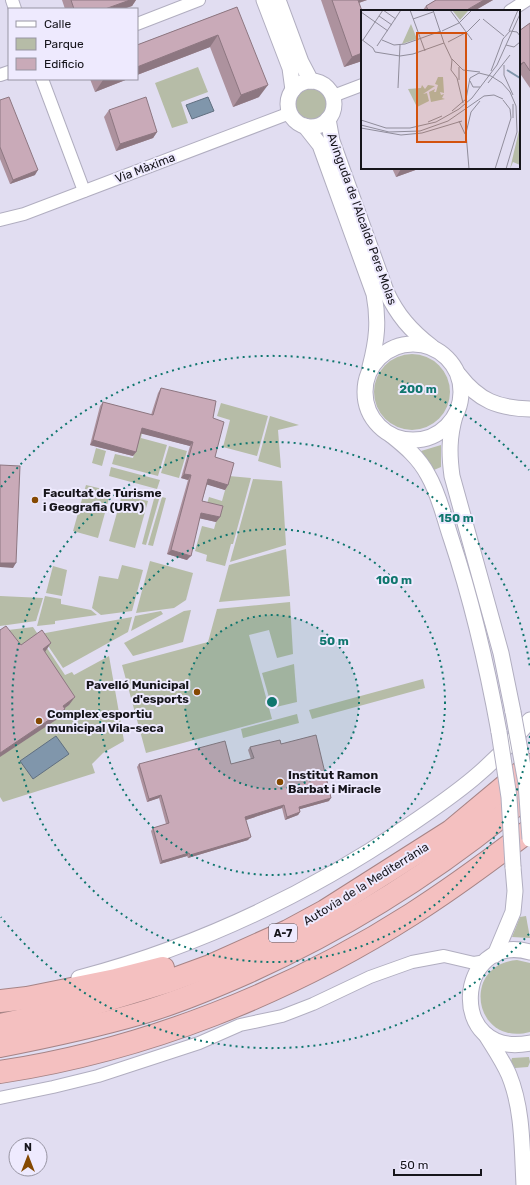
<svg xmlns="http://www.w3.org/2000/svg" width="530" height="1185" font-family="Rubik,sans-serif">
	<rect width="100%" height="100%" fill="#e1ddf1"/>
	<g fill="#b6bca7">
		<polygon points="198,67 208,92 181,102 188,123 172,128 155,83"/>
		<circle cx="310" cy="104" r="17"/>
		<circle cx="412" cy="392" r="38"/>
		<polygon points="221,403 268,416 257,456 223,447 230,420 217,416"/>
		<polygon points="270,416 299,425 278,430 281,468 258,461"/>
		<polygon points="140,432 142,433 141,438 167,445 158,476 112,464 115,454 133,458"/>
		<polygon points="441,445 441,467 434,470 421,451"/>
		<polygon points="169,446 187,451 179,478 161,473"/>
		<polygon points="96,448 106,451 102,466 92,463"/>
		<polygon points="111,467 160,480 157,489 109,476"/>
		<polygon points="229,476 251,478 233,544 231,544 225,566 206,561 207,555 195,551 202,526 214,529 219,511 206,507 209,497 222,501"/>
		<polygon points="253,479 282,481 286,545 230,562"/>
		<polygon points="86,485 111,491 98,538 73,531"/>
		<polygon points="122,495 148,501 135,548 109,541"/>
		<polygon points="155,495 160,496 146,545 142,544"/>
		<polygon points="162,497 166,498 153,546 148,545"/>
		<polygon points="286,549 290,596 219,602 229,565"/>
		<polygon points="150,561 193,573 186,600 174,608 136,613"/>
		<polygon points="122,565 143,570 132,611 101,615 92,608 99,576 118,579"/>
		<polygon points="53,566 67,570 62,596 46,593"/>
		<polygon points="0,596 43,598 36,621 0,626"/>
		<polygon points="45,596 61,599 61,604 91,610 97,615 55,621 55,624 37,626"/>
		<polygon points="290,602 293,654 277,658 269,630 249,635 272,719 146,753 122,665 208,642 217,609"/>
		<polygon points="191,610 183,642 133,656 124,643 184,611"/>
		<polygon points="161,611 163,614 131,631 135,616"/>
		<polygon points="132,617 128,632 63,668 40,634"/>
		<polygon points="33,627 65,675 72,672 74,675 109,656 124,741 103,753 92,764 95,773 3,802 0,797 0,631"/>
		<polygon points="294,664 297,702 272,708 262,673"/>
		<polygon points="423,679 425,688 312,719 309,710"/>
		<polygon points="297,714 299,723 243,738 241,729"/>
		<polygon points="526,916 530,938 512,937 520,917"/>
		<path d="M517,960L530,963V1032C474,1047 460,965 517,960Z"/>
		<polygon points="529,1057 530,1062 528,1067 515,1068 511,1061 512,1058"/>
	</g>
	<g fill="#8096ab" stroke="#606f80">
		<polygon points="208,97 214,111 192,119 186,105"/>
		<polygon points="56,736 69,754 33,779 20,761"/>
	</g>
	<g fill="none" stroke-linecap="round" stroke-linejoin="round">
		<g stroke="#b1aec0" stroke-width="14">
			<g id="minor">
				<polyline points="12,0 15,9"/>
				<polyline points="510,11 527,0"/>
				<polyline points="137,24 199,0"/>
				<polyline points="0,75 9,72"/>
				<polyline points="42,79 84,191"/>
				<polyline points="333,96 362,85"/>
				<polyline points="0,220 24,214 290,113"/>
				<polyline points="0,1098 53,1087 98,1076 199,1043 240,1025 282,1016 313,1004 370,977 412,962 444,956 474,963 486,961"/>
			</g>
		</g>
		<g stroke="#b1aec0" stroke-width="17">
			<g id="tertiary">
				<polyline points="264,0 290,68 293,90"/>
				<polyline points="278,0 301,62 311,81"/>
				<circle cx="311" cy="104" r="23"/>
				<path d="M328,119L332,141L386,291C397,315 411,331 432,347"/>
				<path d="M305,126L320,145L374,294C379,321 377,340 370,367"/>
				<circle cx="413" cy="392" r="48"/>
				<path d="M459,375C479,401 498,408 530,409"/>
				<path d="M455,416C449,437 449,454 452,476L501,653L513,712"/>
				<path d="M391,435C406,447 419,458 428,475C439,494 444,517 451,538C472,601 487,666 499,732"/>
				<path d="M530,952C455,931 446,1060 530,1043"/>
				<polyline points="495,955 513,912 515,891 513,867"/>
				<path d="M79,978C196,947 308,894 408,826C457,793 493,767 530,720"/>
				<path d="M486,1035C494,1048 503,1061 509,1075C523,1109 522,1149 524,1185"/>
			</g>
		</g>
		<g stroke="#a68486" stroke-width="24">
			<g id="motorway">
				<polyline points="0,1001 27,998 116,980 163,968"/>
				<polyline points="0,1025 87,1006 169,981 210,966 288,931 325,911 451,831 530,765"/>
				<path d="M0,1046C46,1037 93,1027 138,1014C176,1003 212,988 248,972C352,925 443,867 530,793"/>
				<path d="M0,1072C145,1050 288,993 412,914C453,888 492,859 530,830"/>
			</g>
		</g>
		<use href="#minor" stroke="#fff" stroke-width="12"/>
		<use href="#tertiary" stroke="#fff" stroke-width="15"/>
		<use href="#motorway" stroke="#f4c0c0" stroke-width="22"/>
		<g stroke="#b1aec0" stroke-width="17" stroke-linecap="butt">
			<g id="tertiary-bridge">
				<polyline points="513,712 526,783 530,839"/>
				<polyline points="499,732 509,797 513,867"/>
			</g>
		</g>
		<use href="#tertiary-bridge" stroke="#fff" stroke-width="15"/>
	</g>
	<g fill="#ad929e">
		<polygon points="62,0 136,0 132,6 123,9 65,9"/>
		<polygon points="321,0 367,0 359,3 362,11 362,61 344,67"/>
		<polygon points="436,0 493,0 474,11 422,11 426,6"/>
		<polygon points="237,7 259,97 233,107 210,47 137,75 137,45"/>
		<polygon points="530,23 530,88 519,72 519,31"/>
		<polygon points="90,79 128,79 95,92"/>
		<polygon points="0,100 35,175 10,184 0,159"/>
		<polygon points="109,110 157,132 153,138 116,151 104,117"/>
		<polygon points="392,168 421,168 396,177"/>
		<polygon points="161,388 213,418 215,457 228,485 225,490 207,484 202,501 220,517 216,522 200,518 187,560 167,554 188,480 181,478 190,446 141,433 136,452 133,456 90,445 100,406 103,402 151,415 158,393"/>
		<polygon points="281,744 329,801 300,809 300,812 298,815 285,820 282,808 246,820 248,840 188,858 187,856 160,864 151,831 153,828 166,824 159,798 147,802 137,767 139,764 231,764 251,759 248,750 250,747"/>
	</g>
	<g fill="#8d7781">
		<polygon points="130,0 136,0 132,6 123,9 105,9"/>
		<polygon points="353,0 367,0 349,6"/>
		<polygon points="484,0 493,0 474,11 465,11"/>
		<polygon points="218,35 210,47 137,75 137,67"/>
		<polygon points="362,53 362,61 344,67 352,57"/>
		<polygon points="524,62 519,68 519,65"/>
		<polygon points="106,79 128,79 95,92 103,80"/>
		<polygon points="268,85 259,97 233,107 241,95"/>
		<polygon points="157,132 153,138 116,151 120,144"/>
		<polygon points="403,168 421,168 396,177 401,169"/>
		<polygon points="38,170 35,175 10,184 13,180"/>
		<polygon points="142,428 193,442 190,446 139,433"/>
		<polygon points="93,440 136,452 133,456 90,445"/>
		<polygon points="184,474 191,475 188,480 181,478"/>
		<polygon points="208,479 228,485 225,490 205,484"/>
		<polygon points="201,513 220,517 216,522 198,518"/>
		<polygon points="171,550 191,556 187,560 167,554"/>
		<polygon points="0,563 16,563 13,568 0,567"/>
		<polygon points="51,643 45,652 43,649"/>
		<polygon points="75,697 69,705 57,714 63,706"/>
		<polygon points="65,709 59,718 0,757 0,753"/>
		<polygon points="161,795 159,798 147,802 149,799"/>
		<polygon points="331,798 329,801 297,810 299,807"/>
		<polygon points="284,805 282,808 243,821 245,817"/>
		<polygon points="300,812 298,815 285,820 287,817"/>
		<polygon points="251,837 248,840 188,858 190,855"/>
		<polygon points="189,853 187,856 160,864 162,861"/>
	</g>
	<g fill="#c9aab8" stroke="#8d7781">
		<polygon points="71,0 130,0 105,9 74,9"/>
		<polygon points="332,0 358,0 362,11 362,53 352,57"/>
		<polygon points="436,0 484,0 465,11 429,11 426,6"/>
		<polygon points="237,7 268,85 241,95 218,35 137,67 137,45"/>
		<polygon points="530,23 530,71 524,62 519,65 519,31"/>
		<polygon points="9,97 38,170 13,180 0,147 0,100"/>
		<polygon points="146,97 157,132 120,144 109,110"/>
		<polygon points="161,388 216,401 213,418 224,422 215,457 234,463 228,485 208,479 202,501 223,506 220,517 201,513 191,556 171,550 191,475 184,474 193,442 142,428 136,452 93,440 103,402 153,415"/>
		<polygon points="0,465 20,466 16,563 0,563"/>
		<polygon points="6,626 21,645 42,630 51,643 43,649 75,697 63,706 65,709 0,753 0,630"/>
		<polygon points="316,735 331,798 299,807 300,812 287,817 284,805 245,817 251,837 190,855 189,853 162,861 153,828 169,823 161,795 149,799 139,764 225,741 231,764 254,758 250,747 280,740 281,744"/>
	</g>
	<circle cx="272" cy="702" r="87" fill="#0f766e" fill-opacity=".12"/>
	<g fill="none" stroke="#0f766e" stroke-width="2" stroke-dasharray="2 4">
		<circle cx="272" cy="702" r="87"/>
		<circle cx="272" cy="702" r="173"/>
		<path d="M530 736A260 260 0 1 1 530 668"/>
		<path d="M529 934A346 346 0 0 1 1 917M1 487A346 346 0 0 1 529 470"/>
	</g>
	<g fill="#854902" stroke="#eeeafe" stroke-width="1.5">
		<circle cx="35" cy="500" r="4"/>
		<circle cx="197" cy="692" r="4"/>
		<circle cx="39" cy="721" r="4"/>
		<circle cx="280" cy="782" r="4"/>
	</g>
	<g text-anchor="middle" stroke-width="4" stroke-linejoin="round" paint-order="stroke">
		<rect fill="#eeeafe" stroke="#57555f" stroke-width="1" x="269" y="924" width="28" height="18" rx="3"/>
		<g font-size="11" font-weight="bold" fill="#16151b">
			<text x="283" y="937">A-7</text>
		</g>
		<g font-size="12" fill="#16151b" stroke="#eeeafe">
			<text transform="translate(145 168) rotate(-21)" y="4">Via Màxima</text>
			<text transform="translate(362 219) rotate(70)" y="4">Avinguda de l'Alcalde Pere Molas</text>
			<text transform="translate(366 884) rotate(-32)" y="4">Autovia de la Mediterrània</text>
		</g>
		<g font-size="12" font-weight="bold" fill="#16151b" stroke="#eeeafe" text-anchor="start">
			<text x="43" y="497">Facultat de Turisme<tspan x="43" dy="14">i Geografia (URV)</tspan></text>
			<text x="189" y="689" text-anchor="end">Pavelló Municipal<tspan x="189" dy="14">d'esports</tspan></text>
			<text x="47" y="718">Complex esportiu<tspan x="47" dy="14">municipal Vila-seca</tspan></text>
			<text x="288" y="779">Institut Ramon<tspan x="288" dy="14">Barbat i Miracle</tspan></text>
		</g>
	</g>
	<g transform="translate(361 10)">
		<rect width="159" height="159" fill="#e1ddf1"/>
		<path d="M91,0H107V1L99,10ZM50,14L56,29L41,34ZM77,67H82L83,83L79,82L80,85L83,84L81,88L84,89L70,92L68,82L74,79L73,82H75L77,75L74,74ZM61,75L64,79L67,75L74,76L62,84L66,83L68,91L56,97L47,79L60,78ZM159,99V155L152,152L149,159L159,116Z" fill="#b6bca7"/>
		<path fill="none" stroke="#8096ab" stroke-width="2" d="M146,60L159,68"/>
		<path fill="none" stroke="#908d9b" stroke-width="1" d="M22,0L35,9M49,0L64,41M72,0L83,33M89,0L111,30M0,2L27,21M18,6L31,15M52,9L72,2M122,9L143,26M81,21L98,13L111,0M148,21L157,0M0,29L12,38L14,42L39,46L52,44L83,33M142,29L149,21L156,22L159,26M2,30L22,0M21,30L33,35L44,34L80,21M87,32L106,22L119,9M83,33L91,50L90,60L96,68L102,93M145,35L153,37L159,32M16,36L40,0M91,49L102,60L119,62M143,55V65L152,85M98,57V70M130,61L142,29M109,71L112,77H119M127,73L149,45M37,78L39,35M91,101L105,89L109,68L118,63L130,66L141,73L149,82L155,96M152,108V94M0,110L25,118H49L75,112L98,99L111,88L136,55L159,4M98,111L104,124M67,112L81,106M0,115L28,122L59,121L87,111L123,86L133,85L142,89M0,118L40,125L61,123L101,111M108,159L105,123L110,102L119,91M134,159L150,108L149,99L142,90M145,159L156,122L155,96"/>
		<path fill="#d3520e" fill-opacity="0.15" stroke="#d3520e" stroke-width="2" d="M56,23H105V132H56Z"/>
		<rect width="159" height="159" fill="none" stroke="#16151b" stroke-width="2"/>
	</g>
	<circle cx="272" cy="702" r="6" fill="#0f766e" stroke="#eeeafe" stroke-width="2"/>
	<g font-size="12" text-anchor="middle" font-weight="bold" fill="#0f766e" stroke="#eeeafe" stroke-width="4" stroke-linejoin="round" paint-order="stroke">
		<text x="418" y="393">200 m</text>
		<text x="456" y="522">150 m</text>
		<text x="394" y="584">100 m</text>
		<text x="334" y="645">50 m</text>
	</g>
	<rect x="8" y="8" width="130" height="72" fill="#eeeafe" stroke="#9895a3"/>
	<rect x="16" y="21" width="20" height="6" fill="#ffffff" stroke="#9895a3"/>
	<text x="44" y="28" font-size="12" fill="#16151b">Calle</text>
	<rect x="16" y="38" width="20" height="12" fill="#b6bca7" stroke="#9895a3"/>
	<text x="44" y="48" font-size="12" fill="#16151b">Parque</text>
	<rect x="16" y="58" width="20" height="12" fill="#c9aab8" stroke="#9895a3"/>
	<text x="44" y="68" font-size="12" fill="#16151b">Edificio</text>
	<g transform="translate(28 1157)"><circle r="19" fill="#eeeafe" stroke="#9895a3"/>
	<path d="M0-3L7 15L0 10L-7 15Z" fill="#854902"/>
	<text y="-6" font-size="11" font-weight="bold" text-anchor="middle" fill="#16151b">N</text>
	</g>
	<path d="M394 1169v6h87v-6" fill="none" stroke="#16151b" stroke-width="2"/>
	<text x="400" y="1169" font-size="12" fill="#16151b" stroke="#eeeafe" stroke-width="3" paint-order="stroke">50 m</text>
</svg>
